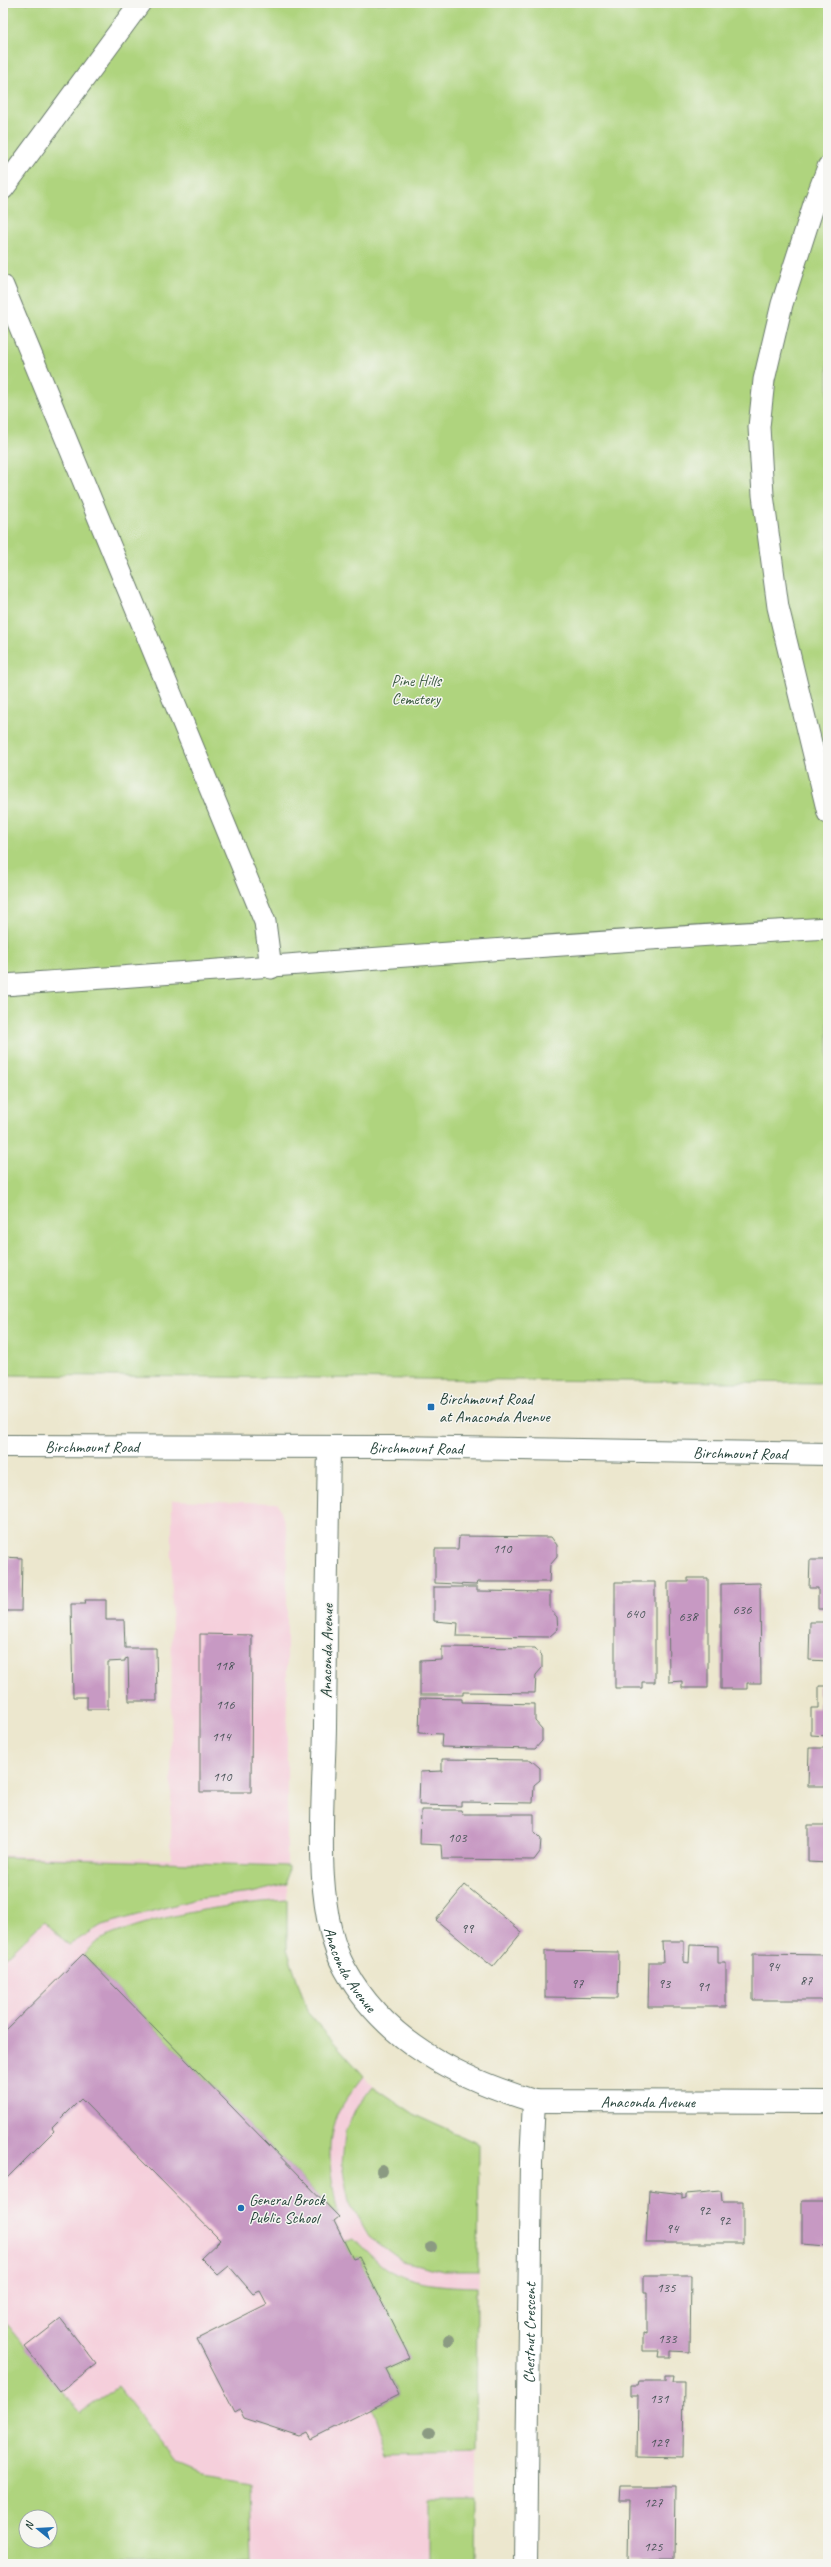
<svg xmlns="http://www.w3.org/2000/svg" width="831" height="2567" font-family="Caveat,sans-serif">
	<rect width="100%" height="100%" fill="#f6f6f2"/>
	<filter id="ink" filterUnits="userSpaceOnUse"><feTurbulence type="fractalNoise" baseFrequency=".025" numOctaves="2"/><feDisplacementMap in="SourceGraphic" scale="8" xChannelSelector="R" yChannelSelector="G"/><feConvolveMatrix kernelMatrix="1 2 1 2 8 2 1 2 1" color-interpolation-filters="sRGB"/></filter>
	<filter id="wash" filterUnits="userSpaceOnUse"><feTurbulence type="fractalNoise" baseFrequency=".012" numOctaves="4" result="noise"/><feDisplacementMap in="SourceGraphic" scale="16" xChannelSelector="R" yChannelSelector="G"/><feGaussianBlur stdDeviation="0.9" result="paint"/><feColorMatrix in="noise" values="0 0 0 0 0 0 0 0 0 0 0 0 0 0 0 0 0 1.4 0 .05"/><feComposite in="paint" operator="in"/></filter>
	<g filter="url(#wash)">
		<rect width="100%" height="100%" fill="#ece7ce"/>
		<path fill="#f5cfdb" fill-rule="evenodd" d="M172,1500L278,1503L287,1530V1949L308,2013L370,2083L417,2116L479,2144L475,2564H3V1855L171,1859ZM26,2517H50V2541H26Z"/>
		<g fill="#afd47e" stroke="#678859" fill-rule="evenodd">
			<polygon points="3,3 828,3 828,1383 3,1375"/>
			<polygon points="3,1857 288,1866 287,1884 252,1893 196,1899 102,1925 69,1945 44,1921 3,1960"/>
			<path d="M287,1900V1949L308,2013L364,2076C356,2087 347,2097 340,2109C323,2138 331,2180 338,2212L337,2215L83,1954C89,1949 95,1942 102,1939C155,1915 229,1904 287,1900Z"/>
			<polygon points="373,2086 417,2116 479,2144 478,2271 444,2271 402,2261 369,2236 349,2202 342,2165 345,2132 357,2107"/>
			<path d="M354,2238C365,2250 380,2267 396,2274C421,2286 450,2286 477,2287L476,2451L388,2453L373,2408L399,2395L386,2369L409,2357L359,2257L353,2259L344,2241Z"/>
			<path d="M3,2319L80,2413L118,2387L178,2464L204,2475L250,2483L252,2564H3ZM26,2517H50V2541H26Z"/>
			<polygon points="429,2501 476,2501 475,2564 429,2564"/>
		</g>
		<g id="blocks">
			<g fill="#c799c3">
				<polygon points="459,1536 551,1537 557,1545 557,1557 550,1565 549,1582 477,1582 476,1585 435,1583 435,1549 458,1549"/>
				<polygon points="3,1557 22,1558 21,1611 3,1611"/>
				<polygon points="810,1560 828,1560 828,1609 818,1609 818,1588 809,1588"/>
				<polygon points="688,1578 708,1578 708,1688 682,1688 682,1681 669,1682 668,1582 688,1582"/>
				<polygon points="615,1582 655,1582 655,1682 642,1682 642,1688 615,1688"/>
				<polygon points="760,1583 761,1683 747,1683 747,1689 721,1689 721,1584"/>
				<polygon points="434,1587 477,1587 477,1591 550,1592 550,1609 557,1617 558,1629 549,1637 457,1636 458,1623 434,1621"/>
				<polygon points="85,1600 106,1600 106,1620 124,1620 125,1648 156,1648 157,1701 129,1701 128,1658 125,1659 125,1661 108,1662 108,1709 87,1709 87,1697 73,1697 71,1604 86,1604"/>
				<polygon points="810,1622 828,1622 828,1661 809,1660"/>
				<polygon points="200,1634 252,1635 251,1792 200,1792"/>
				<polygon points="442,1647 535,1648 542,1656 542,1668 536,1675 535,1693 463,1692 463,1695 420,1695 420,1661 442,1660"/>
				<polygon points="819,1686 828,1686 828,1736 811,1735 811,1708 819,1708"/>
				<polygon points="420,1698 462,1699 462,1702 535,1704 535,1721 542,1729 542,1741 535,1749 441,1747 442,1734 419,1733"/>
				<polygon points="809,1748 828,1748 828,1799 826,1799 826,1786 808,1786"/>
				<polygon points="442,1759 531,1760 540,1768 540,1780 534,1785 533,1803 461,1802 461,1806 419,1805 420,1772 442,1771"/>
				<polygon points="421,1810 461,1810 462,1814 534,1814 534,1832 541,1839 540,1852 534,1860 442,1859 441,1845 420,1844"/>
				<polygon points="826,1812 828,1812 828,1863 808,1862 808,1825 825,1825"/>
				<polygon points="465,1885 522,1932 493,1967 436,1920"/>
				<polygon points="662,1941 684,1941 684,1962 689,1963 690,1945 718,1946 718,1963 726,1963 726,2007 648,2007 649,1962 663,1962"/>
				<polygon points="545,1951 619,1952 618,1998 545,1997"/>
				<polygon points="83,1954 339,2217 334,2221 353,2259 359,2257 410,2358 386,2369 399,2395 311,2439 307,2432 299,2436 244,2418 240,2410 235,2413 197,2339 267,2304 260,2291 253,2294 229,2266 218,2275 201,2258 220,2240 81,2099 52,2128 54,2131 3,2182 3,2033"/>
				<polygon points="753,1954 828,1955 828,2000 753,2000"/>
				<polygon points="649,2190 682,2194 682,2199 686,2198 686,2194 721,2191 722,2201 743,2201 743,2243 646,2243"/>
				<polygon points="802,2201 828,2201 828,2246 802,2244"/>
				<polygon points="644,2275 691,2275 690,2352 671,2351 671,2357 659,2357 660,2351 643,2351 643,2333 647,2334 647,2292 644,2292"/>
				<polygon points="61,2319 96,2364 60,2392 25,2347"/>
				<polygon points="665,2376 673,2376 672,2382 684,2382 683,2457 637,2456 638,2395 631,2395 631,2385 638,2385 639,2381 665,2381"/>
				<polygon points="620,2487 675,2487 674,2561 628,2561 629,2501 619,2501"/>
			</g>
		</g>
	</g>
	<g filter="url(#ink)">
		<use href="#blocks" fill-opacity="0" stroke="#67786a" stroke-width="1"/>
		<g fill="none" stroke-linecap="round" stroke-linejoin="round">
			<g stroke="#67786a" stroke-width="23">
				<g id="service">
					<polyline points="828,167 815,201 782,304 764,380 759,427 763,495 778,607 828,813"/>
					<polyline points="3,189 140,3"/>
					<polyline points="3,286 265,922 271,968"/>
					<path d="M3,985C278,967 553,943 828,928"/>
				</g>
			</g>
			<g stroke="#67786a" stroke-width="24">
				<g id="minor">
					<path id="s1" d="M329,1447C327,1540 326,1634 325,1727C324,1796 311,1908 345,1969C385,2042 458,2078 534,2101L828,2102"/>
					<path id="s2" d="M526,2564L531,2162L534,2101"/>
				</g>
			</g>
			<g stroke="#67786a" stroke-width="24">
				<g id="secondary">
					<path id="s3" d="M3,1446L394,1447L828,1454"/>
				</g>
			</g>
			<use href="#service" stroke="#fff" stroke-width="21"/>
			<use href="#minor" stroke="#fff" stroke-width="22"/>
			<use href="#secondary" stroke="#fff" stroke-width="22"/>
		</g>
		<g fill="#8b9a82">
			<circle cx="382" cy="2171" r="6"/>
			<circle cx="431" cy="2247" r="6"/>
			<circle cx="449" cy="2340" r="6"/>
			<circle cx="429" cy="2433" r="6"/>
		</g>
	</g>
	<g fill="#1f6fb2" stroke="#f6f6f2" stroke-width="1.5">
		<rect x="427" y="1403" width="8" height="8" rx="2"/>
		<circle cx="241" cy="2208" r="4"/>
	</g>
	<g text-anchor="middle" stroke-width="3" stroke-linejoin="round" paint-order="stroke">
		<g font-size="14" fill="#495458">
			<text x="502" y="1553">110</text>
			<text x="742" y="1614">636</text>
			<text x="635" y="1618">640</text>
			<text x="688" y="1621">638</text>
			<text x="224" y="1670">118</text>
			<text x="225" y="1709">116</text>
			<text x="221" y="1741">114</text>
			<text x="222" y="1781">110</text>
			<text x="457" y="1842">103</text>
			<text x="467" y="1933">99</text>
			<text x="773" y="1971">94</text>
			<text x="806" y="1985">87</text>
			<text x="577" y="1988">97</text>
			<text x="664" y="1988">93</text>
			<text x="703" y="1991">91</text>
			<text x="704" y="2215">92</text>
			<text x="724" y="2225">92</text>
			<text x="672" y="2233">94</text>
			<text x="666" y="2292">135</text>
			<text x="667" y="2343">133</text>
			<text x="659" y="2403">131</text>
			<text x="659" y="2447">129</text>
			<text x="653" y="2507">127</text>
			<text x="653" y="2551">125</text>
		</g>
		<g font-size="16" fill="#3c5b43" stroke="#f6f6f2">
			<text x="416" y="686">Pine Hills<tspan x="416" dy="18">Cemetery</tspan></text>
		</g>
		<g font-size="16" fill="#1f3d34" stroke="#f6f6f2" text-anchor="start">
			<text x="439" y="1404">Birchmount Road<tspan x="439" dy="18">at Anaconda Avenue</tspan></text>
			<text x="249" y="2205">General Brock<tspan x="249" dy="18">Public School</tspan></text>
		</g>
		<g font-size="16" fill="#1f3d34" stroke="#f6f6f2">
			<text dy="6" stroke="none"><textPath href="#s3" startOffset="89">Birchmount Road</textPath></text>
			<text dy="6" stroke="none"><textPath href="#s3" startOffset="413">Birchmount Road</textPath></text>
			<text dy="6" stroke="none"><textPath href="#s3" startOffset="737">Birchmount Road</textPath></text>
			<text transform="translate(326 1651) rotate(-89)" y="6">Anaconda Avenue</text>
			<text dy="6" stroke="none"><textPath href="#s1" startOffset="528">Anaconda Avenue</textPath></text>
			<text dy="6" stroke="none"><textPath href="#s1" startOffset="876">Anaconda Avenue</textPath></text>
			<text dy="6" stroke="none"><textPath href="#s2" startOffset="231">Chestnut Crescent</textPath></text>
		</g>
	</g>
	<rect width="831" height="2567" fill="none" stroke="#f6f6f2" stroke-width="16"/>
	<g transform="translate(38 2529) rotate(288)"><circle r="19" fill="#f6f6f2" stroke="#a0aca6"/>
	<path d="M0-3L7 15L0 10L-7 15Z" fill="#1f6fb2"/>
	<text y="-6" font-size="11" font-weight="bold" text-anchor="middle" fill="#1f3d34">N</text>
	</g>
</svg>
